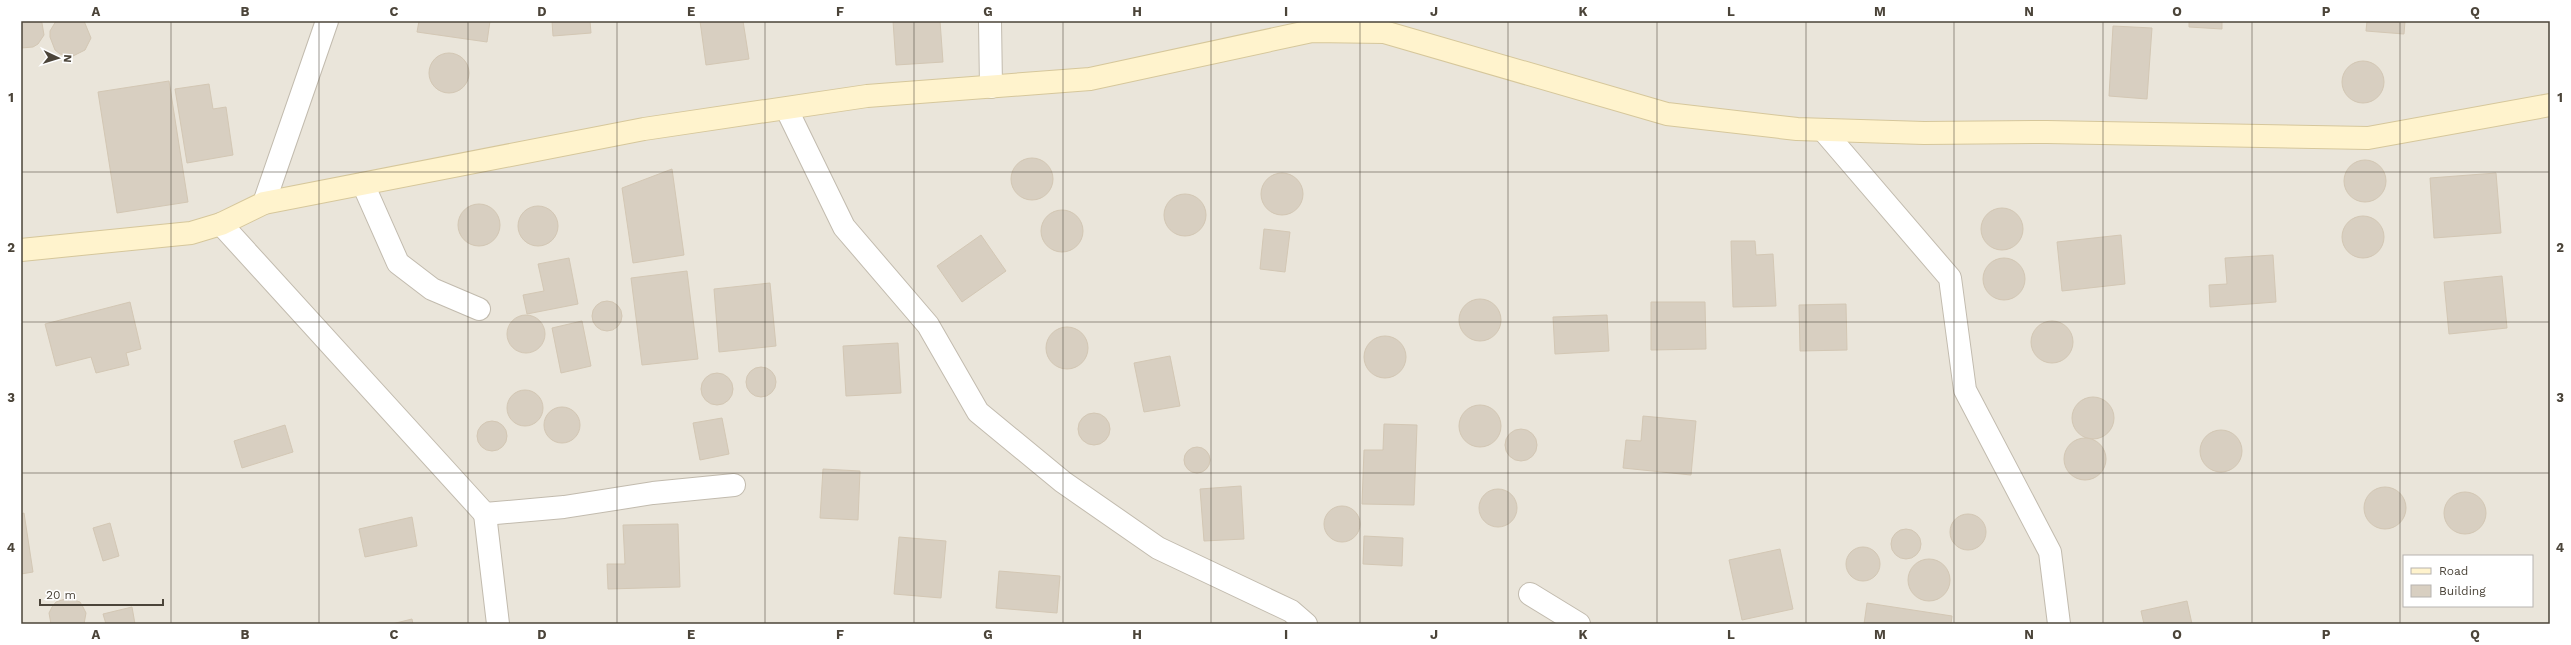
<svg xmlns="http://www.w3.org/2000/svg" width="2571" height="645" font-family="'Work Sans',sans-serif">
	<rect width="100%" height="100%" fill="#f6f3ec"/>
	<path fill="#eae5da" fill-rule="evenodd" d="M21,21H2550V624H21ZM2404,556H2532V606H2404Z"/>
	<g fill="#d8cfc1" stroke="#d3c7b4">
		<polygon points="21,21 41,21 42,23 44,35 38,44 33,47 21,48"/>
		<polygon points="56,21 84,21 91,38 85,50 73,56 60,54 55,50 50,37 50,31"/>
		<polygon points="419,21 490,21 487,42 417,32"/>
		<polygon points="552,21 590,21 591,33 553,36"/>
		<polygon points="700,21 743,21 749,59 706,65"/>
		<polygon points="893,21 940,21 943,62 896,65"/>
		<polygon points="2189,21 2222,21 2222,29 2189,27"/>
		<polygon points="2367,21 2405,21 2404,34 2366,31"/>
		<polygon points="2113,26 2152,28 2147,99 2109,96"/>
		<circle cx="449" cy="73" r="20"/>
		<circle cx="2363" cy="82" r="21"/>
		<polygon points="169,81 188,202 117,213 98,92"/>
		<polygon points="209,84 213,109 226,107 233,155 187,163 175,89"/>
		<circle cx="1032" cy="179" r="21"/>
		<circle cx="2365" cy="181" r="21"/>
		<polygon points="672,169 684,255 633,263 622,188"/>
		<polygon points="2496,173 2501,233 2434,238 2430,178"/>
		<circle cx="1282" cy="194" r="21"/>
		<circle cx="1185" cy="215" r="21"/>
		<circle cx="479" cy="225" r="21"/>
		<circle cx="538" cy="226" r="20"/>
		<circle cx="2002" cy="229" r="21"/>
		<circle cx="1062" cy="231" r="21"/>
		<circle cx="2363" cy="237" r="21"/>
		<polygon points="1264,229 1290,232 1285,272 1260,269"/>
		<polygon points="981,235 1006,271 962,302 937,266"/>
		<polygon points="2121,235 2125,284 2062,291 2057,242"/>
		<polygon points="1731,241 1755,241 1756,255 1773,254 1776,306 1733,307"/>
		<polygon points="2273,255 2276,302 2210,307 2209,285 2227,284 2225,258"/>
		<polygon points="569,258 578,304 527,314 523,295 544,291 538,264"/>
		<circle cx="2004" cy="279" r="21"/>
		<polygon points="687,271 698,359 642,365 631,278"/>
		<polygon points="2502,276 2507,328 2449,334 2444,282"/>
		<polygon points="770,283 776,346 719,352 714,289"/>
		<circle cx="1480" cy="320" r="21"/>
		<circle cx="607" cy="316" r="15"/>
		<polygon points="130,302 141,349 126,353 129,365 96,373 91,357 56,366 45,324"/>
		<polygon points="1651,302 1705,302 1706,349 1651,350"/>
		<polygon points="1846,304 1847,350 1800,351 1799,305"/>
		<polygon points="1607,315 1609,351 1555,354 1553,317"/>
		<circle cx="526" cy="334" r="19"/>
		<polygon points="582,321 591,366 561,373 552,328"/>
		<circle cx="2052" cy="342" r="21"/>
		<circle cx="1067" cy="348" r="21"/>
		<circle cx="1385" cy="357" r="21"/>
		<polygon points="898,343 901,393 846,396 843,346"/>
		<polygon points="1170,356 1180,406 1144,412 1134,363"/>
		<circle cx="761" cy="382" r="15"/>
		<circle cx="717" cy="389" r="16"/>
		<circle cx="525" cy="408" r="18"/>
		<circle cx="2093" cy="418" r="21"/>
		<circle cx="1480" cy="426" r="21"/>
		<circle cx="562" cy="425" r="18"/>
		<circle cx="1094" cy="429" r="16"/>
		<polygon points="1643,416 1696,421 1691,475 1623,468 1626,440 1641,441"/>
		<polygon points="722,418 729,454 700,460 693,423"/>
		<circle cx="492" cy="436" r="15"/>
		<polygon points="1384,424 1417,425 1414,505 1362,504 1364,450 1383,450"/>
		<polygon points="285,425 293,452 242,468 234,441"/>
		<circle cx="1521" cy="445" r="16"/>
		<circle cx="2221" cy="451" r="21"/>
		<circle cx="2085" cy="459" r="21"/>
		<circle cx="1197" cy="460" r="13"/>
		<polygon points="823,469 860,471 858,520 820,518"/>
		<polygon points="1241,486 1244,539 1204,541 1200,489"/>
		<circle cx="2385" cy="508" r="21"/>
		<circle cx="1498" cy="508" r="19"/>
		<circle cx="2465" cy="513" r="21"/>
		<circle cx="1342" cy="524" r="18"/>
		<polygon points="24,513 33,572 21,574 21,514"/>
		<circle cx="1968" cy="532" r="18"/>
		<polygon points="412,517 417,546 365,557 359,529"/>
		<polygon points="110,523 119,556 103,561 93,528"/>
		<polygon points="678,524 680,587 608,589 607,564 625,564 623,525"/>
		<circle cx="1906" cy="544" r="15"/>
		<polygon points="1364,536 1403,538 1402,566 1363,564"/>
		<polygon points="899,537 946,541 941,598 894,594"/>
		<circle cx="1863" cy="564" r="17"/>
		<polygon points="1780,549 1793,609 1742,620 1729,560"/>
		<circle cx="1929" cy="580" r="21"/>
		<polygon points="999,571 1060,576 1057,613 996,608"/>
		<polygon points="68,598 80,602 83,607 86,613 84,624 51,624 49,613 52,607 56,602"/>
		<polygon points="2187,601 2192,624 2144,624 2141,611"/>
		<polygon points="1867,603 1952,616 1951,624 1864,624"/>
		<polygon points="132,607 135,624 106,624 103,614"/>
		<polygon points="412,619 413,624 392,624"/>
	</g>
	<g fill="none" stroke-linecap="round" stroke-linejoin="round">
		<g stroke="#c2bbae" stroke-width="24">
			<g id="street">
				<polyline points="990,21 991,87"/>
				<polyline points="787,110 844,227 928,325 978,412 1063,482 1158,548 1291,611 1306,624"/>
				<polyline points="1823,130 1950,278 1965,390 2050,552 2059,624"/>
				<polyline points="363,184 398,263 432,289 479,309"/>
				<polyline points="264,203 327,21"/>
				<polyline points="221,224 485,514 564,507 653,493 734,485"/>
				<polyline points="485,514 498,624"/>
				<polyline points="1530,594 1579,624"/>
			</g>
		</g>
		<g stroke="#d6c79b" stroke-width="24">
			<polyline id="secondary" points="21,250 191,233 221,224 264,203 644,129 867,96 1090,79 1312,31 1384,32 1667,114 1797,129 1924,133 2047,132 2368,138 2550,105"/>
		</g>
		<use href="#street" stroke="#fff" stroke-width="22"/>
		<use href="#secondary" stroke="#fff3cd" stroke-width="22"/>
	</g>
	<path fill="none" stroke="#4b4439" stroke-width="1" stroke-opacity="0.55" d="M171,21V624M319,21V624M468,21V624M617,21V624M765,21V624M914,21V624M1063,21V624M1211,21V624M1360,21V624M1508,21V624M1657,21V624M1806,21V624M1954,21V624M2103,21V624M2252,21V624M2400,21V624M21,172H2550M21,322H2550M21,473H2550"/>
	<rect width="2571" height="645" fill="none" stroke="#ffffff" stroke-width="44"/>
	<rect x="2403" y="555" width="130" height="52" fill="#ffffff" stroke="#b7b4b0"/>
	<rect x="2411" y="568" width="20" height="6" fill="#fff3cd" stroke="#b7b4b0"/>
	<text x="2439" y="575" font-size="12" fill="#4b4439">Road</text>
	<rect x="2411" y="585" width="20" height="12" fill="#d8cfc1" stroke="#b7b4b0"/>
	<text x="2439" y="595" font-size="12" fill="#4b4439">Building</text>
	<g transform="translate(58 58) rotate(94)" stroke="#ffffff" stroke-width="3" paint-order="stroke">
	<path d="M0-3L7 15L0 10L-7 15Z" fill="#4b4439"/>
	<text y="-6" font-size="11" font-weight="bold" text-anchor="middle" fill="#4b4439">N</text>
	</g>
	<path d="M40 599v6h123v-6" fill="none" stroke="#4b4439" stroke-width="2"/>
	<text x="46" y="599" font-size="12" fill="#4b4439" stroke="#ffffff" stroke-width="3" paint-order="stroke">20 m</text>
	<rect x="22" y="22" width="2527" height="601" fill="none" stroke="#4b4439" stroke-width="1.5"/>
	<g font-size="13" text-anchor="middle" font-weight="bold" fill="#4b4439">
		<text x="96" y="16">A</text>
		<text x="245" y="16">B</text>
		<text x="394" y="16">C</text>
		<text x="542" y="16">D</text>
		<text x="691" y="16">E</text>
		<text x="840" y="16">F</text>
		<text x="988" y="16">G</text>
		<text x="1137" y="16">H</text>
		<text x="1286" y="16">I</text>
		<text x="1434" y="16">J</text>
		<text x="1583" y="16">K</text>
		<text x="1731" y="16">L</text>
		<text x="1880" y="16">M</text>
		<text x="2029" y="16">N</text>
		<text x="2177" y="16">O</text>
		<text x="2326" y="16">P</text>
		<text x="2475" y="16">Q</text>
		<text x="11" y="102">1</text>
		<text x="2560" y="102">1</text>
		<text x="11" y="252">2</text>
		<text x="2560" y="252">2</text>
		<text x="11" y="402">3</text>
		<text x="2560" y="402">3</text>
		<text x="11" y="552">4</text>
		<text x="2560" y="552">4</text>
		<text x="96" y="639">A</text>
		<text x="245" y="639">B</text>
		<text x="394" y="639">C</text>
		<text x="542" y="639">D</text>
		<text x="691" y="639">E</text>
		<text x="840" y="639">F</text>
		<text x="988" y="639">G</text>
		<text x="1137" y="639">H</text>
		<text x="1286" y="639">I</text>
		<text x="1434" y="639">J</text>
		<text x="1583" y="639">K</text>
		<text x="1731" y="639">L</text>
		<text x="1880" y="639">M</text>
		<text x="2029" y="639">N</text>
		<text x="2177" y="639">O</text>
		<text x="2326" y="639">P</text>
		<text x="2475" y="639">Q</text>
	</g>
</svg>
